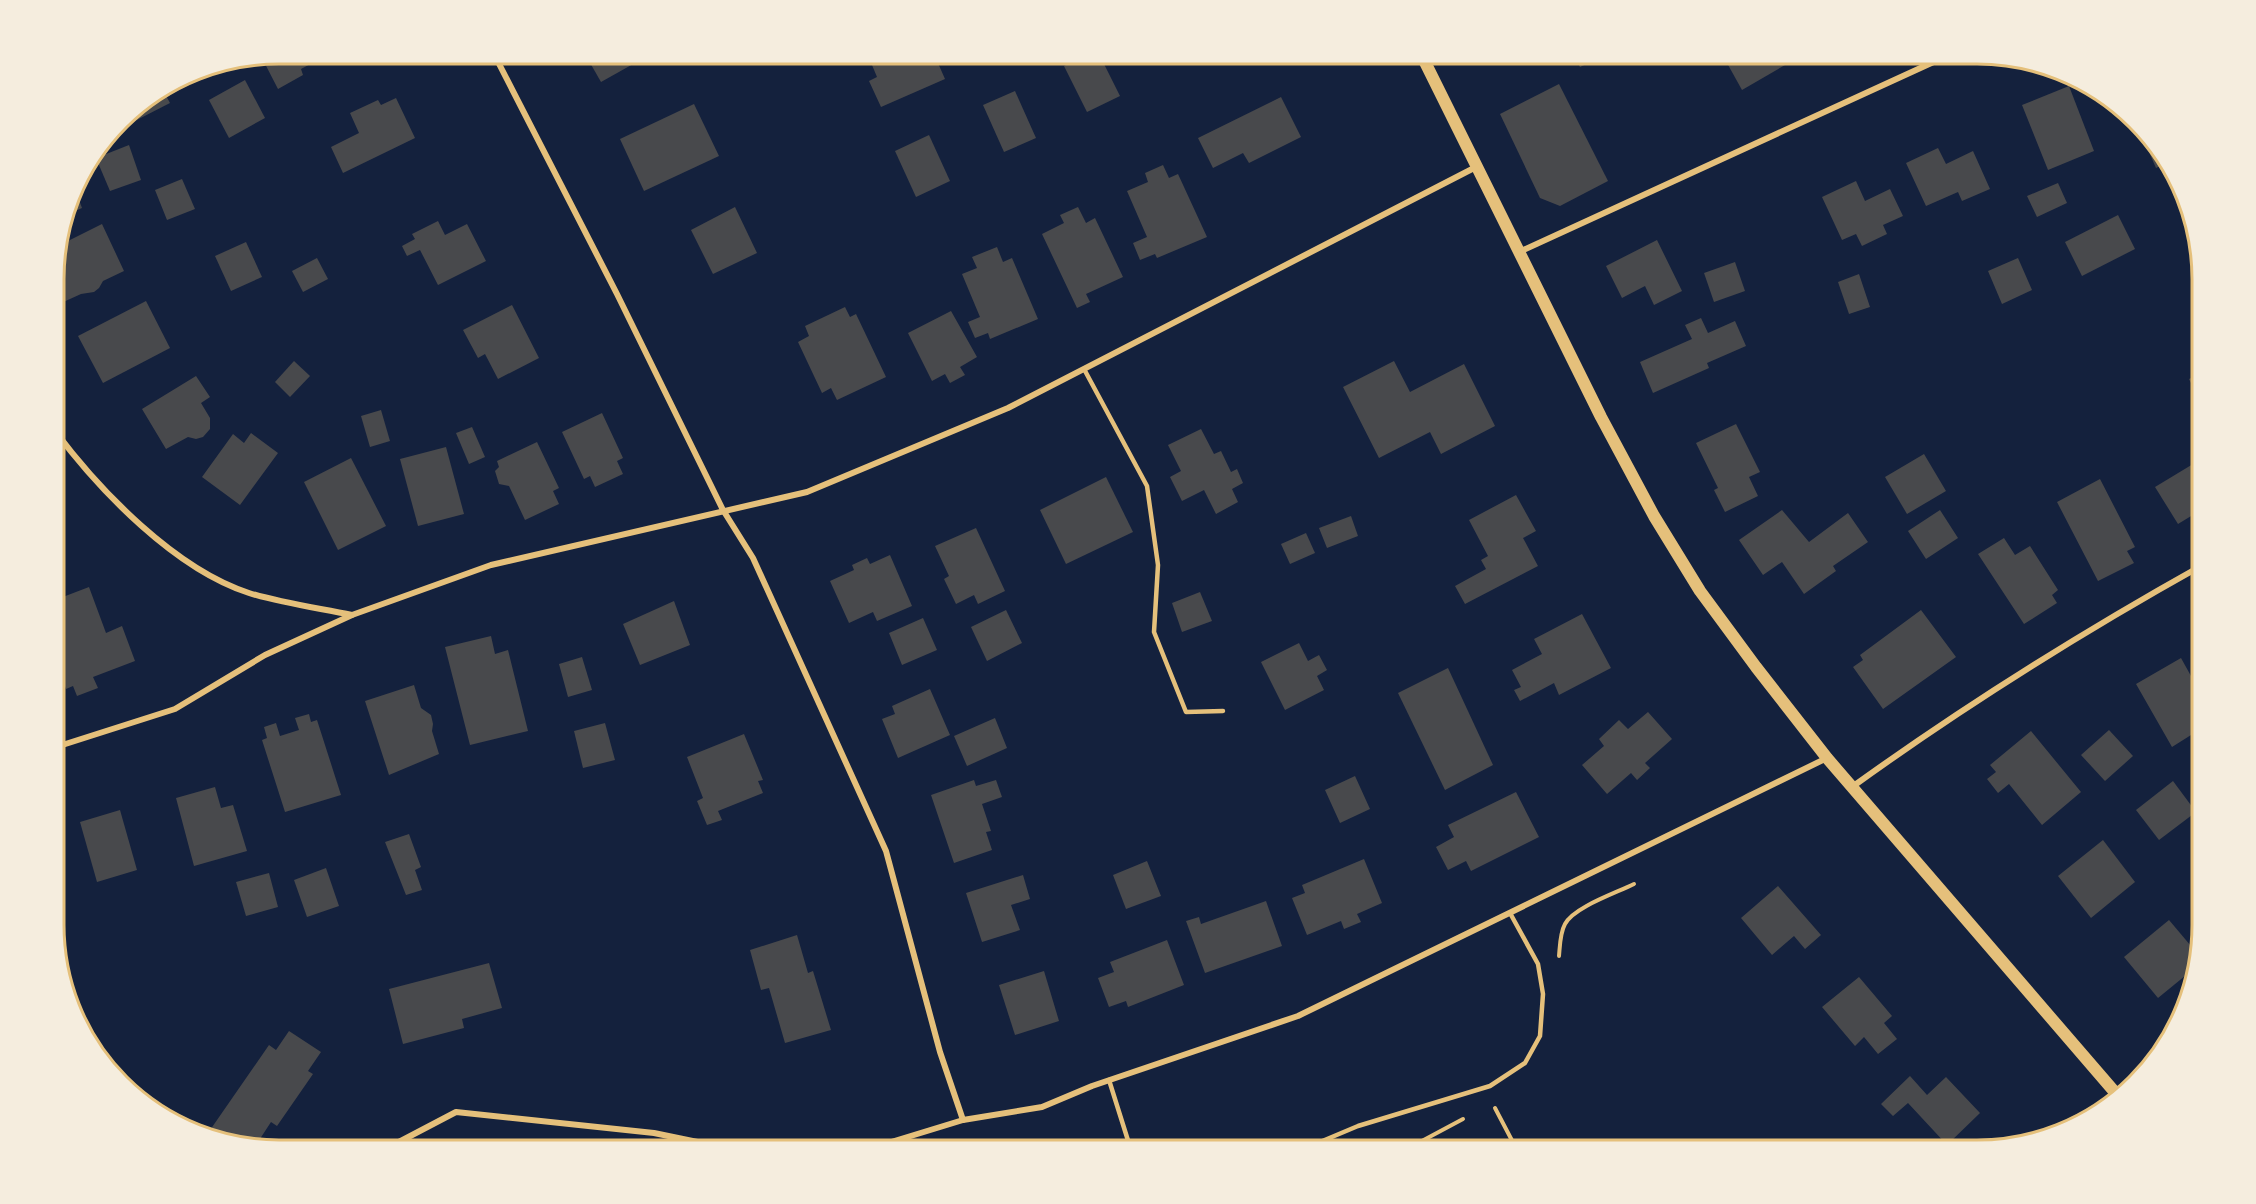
<svg xmlns="http://www.w3.org/2000/svg" width="2256" height="1204" font-family="'Libre Baskerville',serif">
	<rect width="100%" height="100%" fill="#14213d"/>
	<g fill="#48494c">
		<polygon points="280,54 329,54 301,69 303,75 278,89 262,58"/>
		<polygon points="330,54 347,54 334,61"/>
		<polygon points="585,54 651,54 601,82"/>
		<polygon points="897,54 934,54 945,79 881,107 869,81 877,77 872,65"/>
		<polygon points="1088,54 1099,54 1120,96 1087,112 1064,66"/>
		<polygon points="1496,54 1540,54 1517,65 1512,55 1500,61"/>
		<polygon points="1573,54 1608,54 1580,67"/>
		<polygon points="1722,54 1788,54 1792,61 1742,90"/>
		<polygon points="245,80 265,118 229,138 209,100"/>
		<polygon points="1559,84 1608,181 1560,206 1540,198 1500,114"/>
		<polygon points="2069,86 2094,151 2048,170 2022,105"/>
		<polygon points="163,90 170,103 129,124 125,117 131,110"/>
		<polygon points="1015,91 1036,138 1004,152 983,105"/>
		<polygon points="1281,97 1301,137 1249,163 1243,153 1213,168 1198,138"/>
		<polygon points="396,98 415,138 343,173 331,147 359,133 350,113 378,100 381,105"/>
		<polygon points="2112,101 2125,110 2126,111 2117,114"/>
		<polygon points="694,104 719,156 644,191 620,139"/>
		<polygon points="929,135 950,181 916,197 895,151"/>
		<polygon points="2148,136 2164,154 2167,163 2156,168 2143,138"/>
		<polygon points="129,145 141,180 110,191 96,158"/>
		<polygon points="1938,148 1946,164 1973,151 1990,189 1962,201 1958,192 1926,206 1906,163"/>
		<polygon points="1163,165 1169,178 1178,174 1207,237 1157,258 1155,254 1140,260 1133,243 1147,237 1127,191 1148,182 1145,173"/>
		<polygon points="182,179 195,209 167,220 155,190"/>
		<polygon points="1856,181 1865,201 1890,189 1903,216 1883,225 1887,234 1862,246 1856,234 1842,240 1822,197"/>
		<polygon points="2058,183 2067,203 2037,217 2027,196"/>
		<polygon points="75,189 82,208 68,214 71,204"/>
		<polygon points="735,207 757,253 713,274 691,230"/>
		<polygon points="1078,207 1086,223 1095,218 1123,277 1086,294 1090,302 1077,308 1042,234 1064,223 1060,215"/>
		<polygon points="2118,215 2135,249 2082,276 2065,242"/>
		<polygon points="438,221 445,235 467,224 486,261 438,285 420,250 407,256 402,246 415,239 412,234"/>
		<polygon points="102,224 124,271 103,281 99,288 94,292 81,294 59,304 55,294 55,264 60,245"/>
		<polygon points="1657,240 1682,291 1654,305 1645,286 1622,298 1606,266"/>
		<polygon points="246,242 262,277 231,291 215,256"/>
		<polygon points="997,247 1003,262 1012,258 1038,319 990,339 988,333 975,338 968,322 980,317 962,274 977,268 972,257"/>
		<polygon points="317,258 328,279 303,292 292,271"/>
		<polygon points="2018,258 2032,290 2002,304 1988,271"/>
		<polygon points="1735,262 1745,291 1714,302 1704,273"/>
		<polygon points="1859,274 1870,307 1849,314 1838,282"/>
		<polygon points="146,301 170,348 103,383 78,336"/>
		<polygon points="512,305 539,358 498,379 485,354 478,358 463,330"/>
		<polygon points="845,307 850,317 856,314 886,377 837,400 831,388 822,393 798,342 809,336 805,326"/>
		<polygon points="951,311 977,357 960,367 965,375 950,383 945,374 932,381 908,333"/>
		<polygon points="1701,318 1708,333 1735,321 1746,346 1707,363 1709,368 1653,393 1640,362 1692,339 1685,325"/>
		<polygon points="294,361 310,376 290,397 275,382"/>
		<polygon points="1394,361 1410,392 1464,364 1495,426 1441,454 1430,432 1379,458 1343,387"/>
		<polygon points="2200,374 2201,404 2189,379"/>
		<polygon points="196,376 210,397 201,403 210,418 210,429 203,437 196,439 188,437 166,449 142,409"/>
		<polygon points="381,410 390,441 370,447 361,416"/>
		<polygon points="602,413 623,458 617,461 623,474 595,487 590,476 584,479 562,432"/>
		<polygon points="1736,424 1760,472 1749,477 1758,496 1725,512 1714,490 1718,488 1696,443"/>
		<polygon points="472,427 485,457 469,464 456,433"/>
		<polygon points="1201,429 1214,454 1221,451 1231,472 1237,469 1243,483 1232,489 1238,502 1216,514 1204,490 1182,501 1170,477 1181,471 1168,445"/>
		<polygon points="251,433 278,453 240,505 202,477 233,434 244,443"/>
		<polygon points="537,442 559,488 553,491 559,504 525,520 509,486 499,484 495,471 499,467 497,461"/>
		<polygon points="446,447 464,514 418,526 400,459"/>
		<polygon points="1924,454 1946,491 1907,514 1885,477"/>
		<polygon points="351,458 386,526 338,550 304,482"/>
		<polygon points="2198,461 2201,466 2201,510 2178,524 2155,487"/>
		<polygon points="1106,477 1133,532 1066,564 1040,510"/>
		<polygon points="2100,479 2135,547 2127,551 2134,563 2098,581 2057,502"/>
		<polygon points="1516,495 1536,531 1523,538 1538,566 1465,604 1455,586 1486,569 1481,560 1488,556 1469,520"/>
		<polygon points="1782,510 1809,542 1848,513 1868,542 1833,566 1836,571 1804,594 1782,562 1763,575 1739,540"/>
		<polygon points="1940,510 1958,538 1926,559 1908,531"/>
		<polygon points="1351,516 1358,536 1327,548 1319,528"/>
		<polygon points="976,528 1005,591 978,604 974,595 956,604 944,579 949,576 935,546"/>
		<polygon points="1306,533 1315,553 1290,564 1281,544"/>
		<polygon points="2004,538 2015,555 2030,546 2058,590 2052,595 2057,603 2024,624 1978,554"/>
		<polygon points="890,555 912,606 877,621 873,612 849,623 830,581 854,570 852,565 867,558 870,564"/>
		<polygon points="89,587 106,633 122,626 135,661 93,677 98,688 77,696 73,686 66,689 55,661 55,600"/>
		<polygon points="1200,592 1212,621 1182,632 1172,603"/>
		<polygon points="674,601 690,645 640,665 623,624"/>
		<polygon points="1006,610 1022,643 987,661 971,627"/>
		<polygon points="1921,610 1956,657 1883,709 1853,667 1863,660 1860,655"/>
		<polygon points="1582,614 1611,668 1559,695 1554,683 1520,701 1514,690 1521,687 1512,670 1542,654 1534,639"/>
		<polygon points="923,618 937,650 902,665 889,633"/>
		<polygon points="491,636 495,654 508,650 528,731 470,745 445,647"/>
		<polygon points="1299,643 1308,661 1319,655 1327,670 1317,676 1324,690 1285,710 1261,662"/>
		<polygon points="582,657 592,690 568,697 559,664"/>
		<polygon points="2181,658 2201,694 2201,718 2195,722 2199,730 2172,747 2136,684"/>
		<polygon points="1448,668 1493,765 1445,790 1398,693"/>
		<polygon points="414,685 421,708 431,715 433,724 432,731 439,754 389,775 365,701"/>
		<polygon points="930,689 950,735 898,758 882,719 895,714 892,706"/>
		<polygon points="1648,712 1672,739 1645,763 1650,768 1637,780 1631,773 1607,794 1582,765 1604,746 1599,739 1619,720 1628,729"/>
		<polygon points="309,714 311,722 317,720 341,795 285,812 262,740 267,738 264,727 276,723 280,736 299,730 295,718"/>
		<polygon points="995,718 1007,748 967,766 954,736"/>
		<polygon points="605,723 615,760 583,768 574,731"/>
		<polygon points="2109,730 2133,756 2105,781 2081,755"/>
		<polygon points="2031,731 2081,792 2042,825 2009,784 1998,793 1987,779 1996,772 1990,765"/>
		<polygon points="744,734 763,780 758,781 763,793 718,811 722,820 707,825 697,801 703,798 687,757"/>
		<polygon points="1355,776 1370,809 1340,823 1325,790"/>
		<polygon points="974,780 976,786 996,780 1002,797 982,804 991,831 986,832 992,850 954,863 931,795"/>
		<polygon points="2173,781 2196,812 2159,840 2136,810"/>
		<polygon points="215,787 221,808 233,805 247,851 194,866 176,798"/>
		<polygon points="1516,792 1539,837 1471,871 1466,861 1448,870 1436,847 1454,837 1448,825"/>
		<polygon points="120,810 137,870 97,882 80,822"/>
		<polygon points="409,834 421,867 415,870 422,890 406,895 385,842"/>
		<polygon points="2103,840 2135,882 2091,918 2058,876"/>
		<polygon points="1364,859 1382,903 1357,914 1361,922 1344,929 1341,921 1307,935 1292,898 1305,893 1302,885"/>
		<polygon points="1147,861 1161,896 1126,909 1113,875"/>
		<polygon points="326,868 339,906 307,917 294,880"/>
		<polygon points="269,873 278,907 246,916 236,882"/>
		<polygon points="1023,875 1030,899 1011,905 1020,930 982,942 966,893"/>
		<polygon points="1778,886 1821,935 1805,949 1794,936 1772,955 1741,918"/>
		<polygon points="1266,901 1282,946 1205,973 1186,921 1199,917 1201,924"/>
		<polygon points="2169,920 2196,952 2191,971 2158,998 2124,957"/>
		<polygon points="797,935 808,973 813,971 831,1030 785,1043 769,988 761,990 750,950"/>
		<polygon points="1167,940 1184,985 1128,1007 1126,1001 1109,1007 1098,978 1114,972 1110,962"/>
		<polygon points="489,963 502,1008 462,1019 464,1028 403,1044 389,989"/>
		<polygon points="1044,971 1059,1021 1015,1035 999,985"/>
		<polygon points="1859,977 1892,1016 1884,1023 1897,1039 1878,1054 1864,1037 1855,1046 1822,1007"/>
		<polygon points="289,1031 321,1052 308,1071 313,1074 277,1126 271,1122 256,1145 208,1133 269,1045 276,1050"/>
		<polygon points="1910,1076 1927,1095 1946,1077 1980,1113 1947,1145 1908,1103 1893,1116 1881,1104"/>
	</g>
	<g fill="none" stroke-linecap="round" stroke-linejoin="round">
		<g stroke="#e5c07b" stroke-width="4">
			<path d="M1559,956C1560,945 1560,933 1565,924C1574,907 1616,893 1634,884"/>
			<polyline points="1495,1108 1517,1150"/>
			<polyline points="1405,1150 1463,1119"/>
		</g>
		<g stroke="#e5c07b" stroke-width="4.5">
			<polyline points="1084,369 1147,486 1158,565 1154,632 1186,712 1223,711"/>
			<polyline points="1109,1080 1131,1150"/>
			<polyline points="1301,1150 1358,1126 1490,1086 1525,1063 1540,1036 1543,994 1538,964 1510,913"/>
		</g>
		<g stroke="#e5c07b" stroke-width="6">
			<polyline points="494,54 617,294 723,510 753,558 886,851 940,1052 963,1120"/>
			<polyline points="1519,252 1951,54"/>
			<path d="M55,431C100,491 175,569 249,593C281,603 318,608 352,615"/>
			<polyline points="56,747 175,709 265,655 352,615 491,565 807,492 1008,408 1476,167"/>
			<path d="M1852,787C1963,707 2081,633 2201,566"/>
			<polyline points="390,1150 395,1144 456,1112 654,1133 736,1150"/>
			<polyline points="865,1150 963,1120 1042,1107 1092,1086 1298,1016 1827,758"/>
		</g>
		<polyline stroke="#e5c07b" stroke-width="12" points="1421,54 1601,417 1654,516 1700,591 1756,667 1827,758 2119,1097"/>
	</g>
	<path d="M0 0H2256V1204H0ZM279 64H1977A215 215 0 0 1 2192 279V925A215 215 0 0 1 1977 1140H279A215 215 0 0 1 64 925V279A215 215 0 0 1 279 64Z" fill="#f5edde" fill-rule="evenodd"/>
	<path fill="none" stroke="#e5c07b" stroke-width="3" d="M279 64H1977A215 215 0 0 1 2192 279V925A215 215 0 0 1 1977 1140H279A215 215 0 0 1 64 925V279A215 215 0 0 1 279 64Z"/>
</svg>
